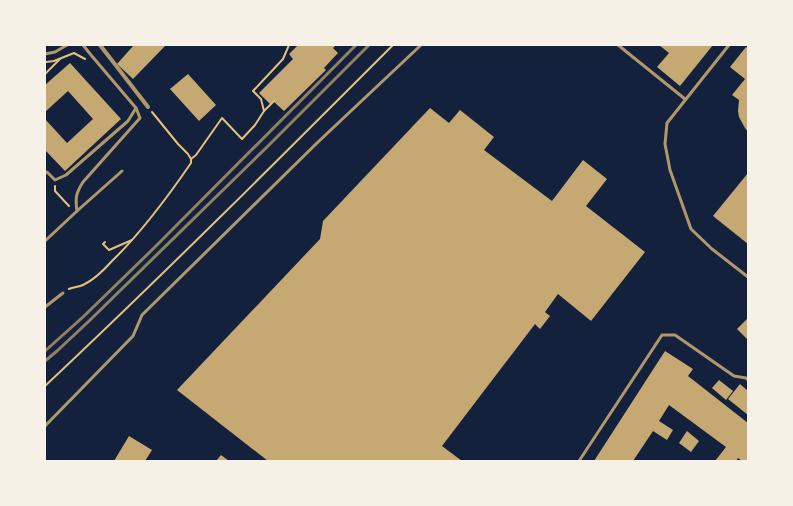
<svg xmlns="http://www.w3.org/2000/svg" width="793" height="506" font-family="'DM Sans',sans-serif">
	<rect width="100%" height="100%" fill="#14213d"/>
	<g fill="#c6a872">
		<polygon points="134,45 166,45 133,79 117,64"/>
		<polygon points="298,45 336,45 333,48 338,53 324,68 326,70 284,111 273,101 270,104 259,93 293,59 289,54"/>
		<polygon points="659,45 713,45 680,86 657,67 669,53"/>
		<polygon points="746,47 748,48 748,132 745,128 739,117 738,111 739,100 732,95 745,79 730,67"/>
		<polygon points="70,63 121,119 65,171 45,150 45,119 67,143 93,119 68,91 45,112 45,85"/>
		<polygon points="188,74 216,105 199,121 170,89"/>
		<polygon points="430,108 449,123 460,110 494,137 484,150 552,201 583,160 607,179 586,206 645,252 591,321 558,294 545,312 550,316 540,329 535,324 442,446 462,461 268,461 177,390 320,239 323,221"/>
		<polygon points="748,173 748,244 713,216"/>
		<polygon points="748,318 748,340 737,329"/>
		<polygon points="665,351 693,369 688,376 748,423 748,461 742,461 738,458 736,461 715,461 726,447 669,405 659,421 673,430 667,440 653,431 633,461 594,461"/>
		<polygon points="719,380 733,391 726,400 712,388"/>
		<polygon points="740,384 748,391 748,415 728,399"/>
		<polygon points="687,431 699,441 691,452 679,443"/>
		<polygon points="129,436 152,450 145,461 114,461"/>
		<polygon points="221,455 229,461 216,461"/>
	</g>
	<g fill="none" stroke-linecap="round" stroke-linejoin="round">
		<g stroke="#e5c07b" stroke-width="2">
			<polyline points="46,62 54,61 74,53 85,59"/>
			<polyline points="45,74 60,59"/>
			<polyline points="264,111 261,99 253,91 283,59 289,45"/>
			<polyline points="191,159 196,155 222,118 242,139 255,125 264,111 274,101"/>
			<polyline points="55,186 55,191 69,206"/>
			<polyline points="105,242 103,244 109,250 132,240"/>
			<path d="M69,289C73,287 79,287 83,285C94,280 104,270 112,261C142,232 167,198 191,163V159L188,154L178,144L152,112"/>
			<path d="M45,386C163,275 278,160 393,45"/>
		</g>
		<g stroke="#b1986c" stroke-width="3">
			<polyline points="618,45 685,99"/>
			<polyline points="729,45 667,123 665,144 670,170 691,229 712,249 748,277"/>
			<polyline points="45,54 55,52 67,45"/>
			<polyline points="45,173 47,172 55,180 66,175 128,121 136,108 91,55 83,45"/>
			<polyline points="77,211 122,171"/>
			<path d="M45,241L77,211C75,198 76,193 83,182L140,118L136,108"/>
			<polyline points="45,307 63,293"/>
			<polyline points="45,426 133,336 142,315 318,142 421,45"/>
			<polyline points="579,461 662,335 675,335 734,376 746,378 748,380"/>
		</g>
		<polyline stroke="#b1986c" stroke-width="4" points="100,45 148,107"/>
		<g stroke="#918062" stroke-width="3">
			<polyline points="45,351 83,317 154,248 356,45"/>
			<polyline points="45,361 57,351 88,322 267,147 369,45"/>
		</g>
	</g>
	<rect width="793" height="506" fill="none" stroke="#f6f1e7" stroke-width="92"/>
</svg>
